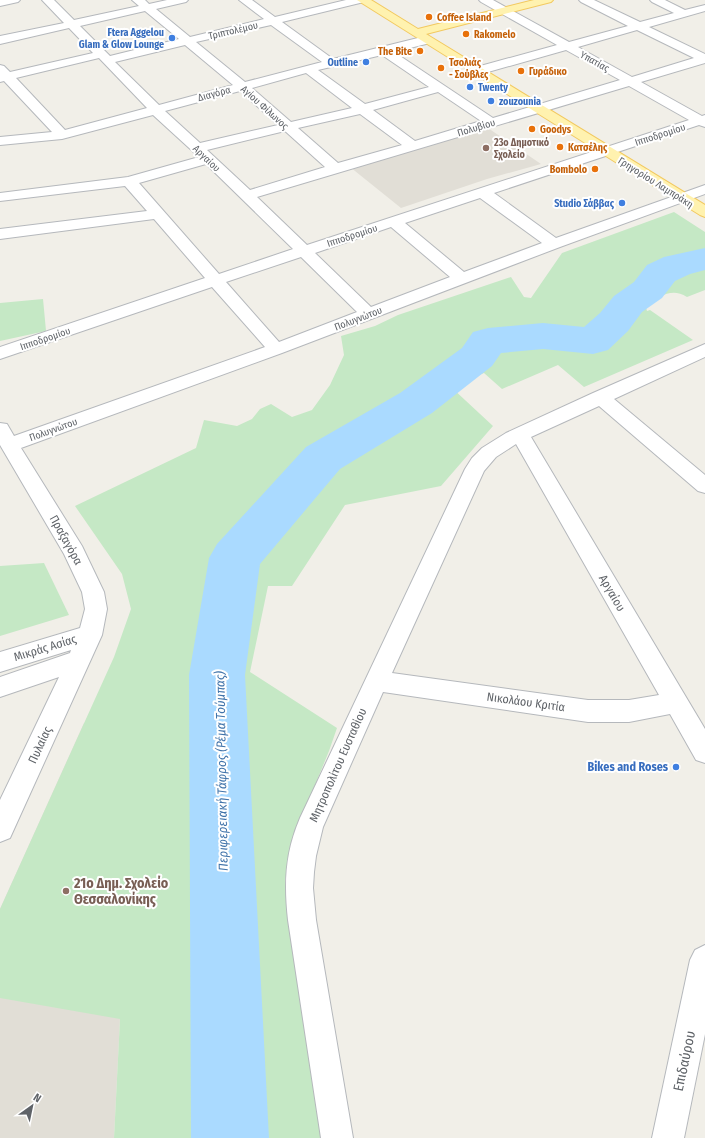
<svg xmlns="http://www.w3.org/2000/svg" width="705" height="1138" font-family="'Fira Sans Condensed',sans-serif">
	<rect width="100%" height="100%" fill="#f1efe8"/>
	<g fill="#e1ded6">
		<polygon points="485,126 541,164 487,179 401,208 350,167"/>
		<polygon points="84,723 120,1019 114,1138 0,1138 0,909"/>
	</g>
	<g fill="#c5e8c5">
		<path d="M674,212L705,232V290L687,297C671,287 661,297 645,304L647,311L650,310L693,340L584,387L558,365L502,389L484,373L451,387L493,426L441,486L345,505L292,586H268L250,672L337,728L329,751L295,834L285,880L288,915L322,1138H114L120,1019L0,998V909L114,657L131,609L122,574L75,506L196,448L204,420L237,426L252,419L260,409L271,404L292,417L312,410L330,385L344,355L341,336L375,326L398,315L511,277L524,297L531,298L562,253Z"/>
		<polygon points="43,299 46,331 0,341 0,303"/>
		<polygon points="44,563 69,615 0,636 0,566"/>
	</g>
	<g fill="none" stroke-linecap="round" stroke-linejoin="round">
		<polygon fill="#aadaff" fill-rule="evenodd" points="705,248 705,270 690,274 675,281 662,298 642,312 628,331 608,350 593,354 543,349 501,353 492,366 432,413 340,469 260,564 245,675 269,1138 191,1138 189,675 209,558 217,544 306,447 400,393 462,348 473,332 488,328 543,323 584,327 600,313 614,296 634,282 647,265 664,257"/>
		<g stroke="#b5b8bc" stroke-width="2">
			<g id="minor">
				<polygon points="0,0 20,0 18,2 0,6"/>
				<path d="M42,0H54L74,20L139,6L132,0H145L149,4L167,0H188L186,2L156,9L190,37L264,19L239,0H252L275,17L346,0H366L364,2L282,22L333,59L426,36L430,37L432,40L430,43L394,52L493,118L620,80L566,50L481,74H473L471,71L473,68L557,45L481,2L479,0H493L569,42L628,26L581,2L579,0H594L640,22L674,13L652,2L650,0H665L685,10L705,5V11L649,27L705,54V63L641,82L702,116L705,115V127L699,125L494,193L556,238L705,185V194L560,247L282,353L21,448L82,546L104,592L107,609L102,635L10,838L0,842V800L59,677L0,697V677L70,653L71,650L0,672V652L80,628L85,609L82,592L64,554L0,445V423L7,424L14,436L265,347L212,287L0,359V347L205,278L154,219L0,239V229L147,211L125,186L0,201V193L128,177L199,157L153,115L62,139L0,145V137L52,132L4,81L0,82V65L4,66L10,72L93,53L69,28L0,44V36L64,23ZM145,11L179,39L110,56L80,26ZM271,25L322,62L245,82L196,42ZM637,30L694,58L632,77L578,47ZM185,45L233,85L159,105L115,62ZM382,55L429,87L365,104L318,70ZM99,58L147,108L65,130L16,78ZM306,73L352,108L291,122L252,88ZM629,86L689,120L307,245L257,197ZM240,91L278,125L200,143L165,111ZM438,92L481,121L415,141L373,110ZM360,114L402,145L338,163L298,128ZM285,131L325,167L250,190L207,150ZM206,164L293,249L219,274L139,183ZM480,198L542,243L464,272L405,223ZM391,227L450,277L371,307L315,253ZM301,257L357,312L279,342L226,282Z"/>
				<path d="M705,344V357L614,399L705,475V493L698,491L599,406L531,437L705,729V763L696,760L670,714L629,722H588L383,692L323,827L316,856L314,872L313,888L316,920L353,1138H321L288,920C284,883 285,853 300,818L465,469L472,458L482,448L506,433L593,393ZM516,444L659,695L629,700H588L392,673L484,471L496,457Z"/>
				<polygon points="705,945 705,1034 684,1138 652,1138 690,960 695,950"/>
			</g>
		</g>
		<g stroke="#f2c960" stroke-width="2">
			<polygon id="major" points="357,0 371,0 418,29 534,0 553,0 551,2 426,34 705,205 705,217 700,215"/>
		</g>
		<use href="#minor" fill="#fff" fill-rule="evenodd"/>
		<use href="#major" fill="#fff2af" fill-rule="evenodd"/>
	</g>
	<g fill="#e8710a" stroke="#fff" stroke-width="1.5">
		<circle cx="429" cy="17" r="4"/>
		<circle cx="466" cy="34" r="4"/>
		<circle cx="420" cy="51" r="4"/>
		<circle cx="441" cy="68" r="4"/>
		<circle cx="521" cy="71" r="4"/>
		<circle cx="532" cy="129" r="4"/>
		<circle cx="560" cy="147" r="4"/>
		<circle cx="595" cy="169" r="4"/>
	</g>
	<g fill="#3f7fe0" stroke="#fff" stroke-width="1.5">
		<circle cx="172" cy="38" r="4"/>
		<circle cx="366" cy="62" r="4"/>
		<circle cx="470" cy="87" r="4"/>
		<circle cx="491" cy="101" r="4"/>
		<circle cx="622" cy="203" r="4"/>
		<circle cx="676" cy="767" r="4"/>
	</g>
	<g fill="#8d6e63" stroke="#fff" stroke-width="1.5">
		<circle cx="486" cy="148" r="4"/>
		<circle cx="66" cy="891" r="4"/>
	</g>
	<g text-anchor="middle" stroke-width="4" stroke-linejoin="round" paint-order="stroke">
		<g font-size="10" font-weight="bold" fill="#c56008" stroke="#fff" text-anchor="start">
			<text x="437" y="21">Coffee Island</text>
			<text x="474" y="38">Rakomelo</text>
			<text x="412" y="55" text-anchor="end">The Bite</text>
			<text x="449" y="66">Τσολιάς<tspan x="449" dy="12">- Σούβλες</tspan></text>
			<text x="529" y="75">Γυράδικο</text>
			<text x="540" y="133">Goodys</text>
			<text x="568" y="151">Κατσέλης</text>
			<text x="587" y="173" text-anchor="end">Bombolo</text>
		</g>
		<g font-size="10" fill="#5f6368" stroke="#fff">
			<text transform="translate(233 30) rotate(-13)" y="4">Τριπτολέμου</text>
			<text transform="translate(595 61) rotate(29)" y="4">Υπατίας</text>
			<text transform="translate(214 93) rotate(-15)" y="4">Διαγόρα</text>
			<text transform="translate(265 107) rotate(42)" y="4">Αγίου Φίλωνος</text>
			<text transform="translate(476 127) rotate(-17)" y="4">Πολυβίου</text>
			<text transform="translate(660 134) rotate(-18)" y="4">Ιπποδρομίου</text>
			<text transform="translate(207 158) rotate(44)" y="4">Αργαίου</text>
			<text transform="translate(656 182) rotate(32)" y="4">Γρηγορίου Λαμπράκη</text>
			<text transform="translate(352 235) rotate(-18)" y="4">Ιπποδρομίου</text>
			<text transform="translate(358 318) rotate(-21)" y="4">Πολυγνώτου</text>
			<text transform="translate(45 338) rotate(-19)" y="4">Ιπποδρομίου</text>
			<text transform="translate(53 429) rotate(-20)" y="4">Πολυγνώτου</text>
		</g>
		<g font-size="10" font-weight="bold" fill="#366cbe" stroke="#fff" text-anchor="end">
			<text x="164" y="36">Ftera Aggelou<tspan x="164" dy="12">Glam &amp; Glow Lounge</tspan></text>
			<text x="358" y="66">Outline</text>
			<text x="478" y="91" text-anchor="start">Twenty</text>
			<text x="499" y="105" text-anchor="start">zouzounia</text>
			<text x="614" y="207">Studio Σάββας</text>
		</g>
		<g font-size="10" font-weight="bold" fill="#785e54" stroke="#fff" text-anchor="start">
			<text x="494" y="146">23ο Δημοτικό<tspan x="494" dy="12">Σχολείο</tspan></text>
		</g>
		<g font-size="12" fill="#5f6368" stroke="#fff">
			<text transform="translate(66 540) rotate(61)" y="4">Πραξαγόρα</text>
			<text transform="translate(612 593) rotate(60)" y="4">Αργαίου</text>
			<text transform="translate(45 648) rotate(-17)" y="4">Μικράς Ασίας</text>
			<text transform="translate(526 702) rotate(8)" y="4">Νικολάου Κριτία</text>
			<text transform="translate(40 745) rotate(-65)" y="4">Πυλαίας</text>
			<text transform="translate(338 765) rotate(-66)" y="4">Μητροπολίτου Ευσταθίου</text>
		</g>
		<g font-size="12" font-weight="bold" fill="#366cbe" stroke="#fff" text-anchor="end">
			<text x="668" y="771">Bikes and Roses</text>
		</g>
		<g font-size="13" font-style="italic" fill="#4174aa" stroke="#fff">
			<text transform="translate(221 771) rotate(-91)" y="5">Περιφερειακή Τάφρος (Ρέμα Τούμπας)</text>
		</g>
		<g font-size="14" font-weight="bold" fill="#785e54" stroke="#fff" text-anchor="start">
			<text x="74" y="888">21ο Δημ. Σχολείο<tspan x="74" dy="16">Θεσσαλονίκης</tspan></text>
		</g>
		<g font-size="14" fill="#5f6368" stroke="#fff">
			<text transform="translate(684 1061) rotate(-78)" y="5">Επιδαύρου</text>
		</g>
	</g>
	<g transform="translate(32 1106) rotate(33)" stroke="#ffffff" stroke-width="3" paint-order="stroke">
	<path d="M0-3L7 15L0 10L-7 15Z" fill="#5f6368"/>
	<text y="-6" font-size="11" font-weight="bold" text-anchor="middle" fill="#5f6368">N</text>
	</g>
</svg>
